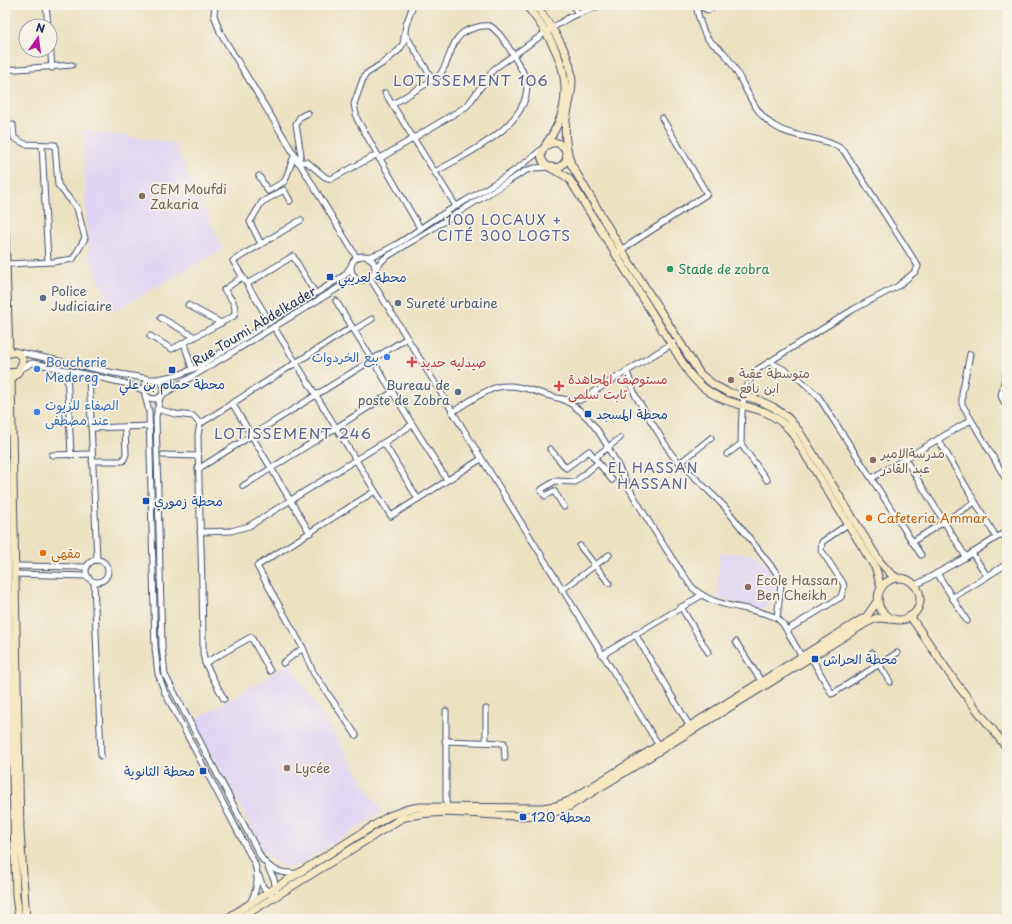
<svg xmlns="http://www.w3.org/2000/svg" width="1012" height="924" font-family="'Playpen Sans','Playpen Sans Arabic',sans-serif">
	<rect width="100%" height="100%" fill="#f7f3e8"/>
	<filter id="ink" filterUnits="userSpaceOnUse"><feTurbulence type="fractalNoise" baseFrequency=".025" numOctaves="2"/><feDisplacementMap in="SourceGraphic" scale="8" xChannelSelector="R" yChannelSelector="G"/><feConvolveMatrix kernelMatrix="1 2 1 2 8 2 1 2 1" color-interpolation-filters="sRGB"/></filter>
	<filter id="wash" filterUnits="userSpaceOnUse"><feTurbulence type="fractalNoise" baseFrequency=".012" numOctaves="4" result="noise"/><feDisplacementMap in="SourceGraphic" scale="16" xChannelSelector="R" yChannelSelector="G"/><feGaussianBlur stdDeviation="0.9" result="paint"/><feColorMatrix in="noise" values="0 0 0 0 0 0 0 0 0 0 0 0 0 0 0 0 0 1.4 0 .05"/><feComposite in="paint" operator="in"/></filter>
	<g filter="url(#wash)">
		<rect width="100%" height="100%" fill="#ece2c2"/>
		<g fill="#dfd4f4">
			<polygon points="83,130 174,143 223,249 112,312 88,254"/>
			<polygon points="720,553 757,554 777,577 777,594 765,608 763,609 717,598"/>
			<polygon points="290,663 382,812 299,865 291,867 284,866 275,862 264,851 195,723 199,722 197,719"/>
		</g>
	</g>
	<g filter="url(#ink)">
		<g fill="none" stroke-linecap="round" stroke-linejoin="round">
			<g stroke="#3a4a6d" stroke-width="7">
				<g id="street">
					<polyline points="46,5 48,26"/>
					<polyline points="215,5 214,15 220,32 357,258"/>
					<polyline points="413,5 406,25 403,44 399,50 383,63 366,74 363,79 354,104 357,119 420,228"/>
					<polyline points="573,5 578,14"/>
					<path d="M696,5C698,15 700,25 705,34C708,42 718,47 724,53C744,76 749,111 776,127C797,140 824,135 844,151L918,266L916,271L898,286L854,309L758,369C739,389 742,419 741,444"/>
					<polyline points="696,5 708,10 719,5"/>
					<polyline points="405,34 433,80"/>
					<polyline points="50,43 52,68"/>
					<polyline points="5,70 72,65"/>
					<polyline points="385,93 456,206"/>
					<path d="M393,104L439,76C453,58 449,34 474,28C480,26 484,25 490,26C501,33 509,48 516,60C519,66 524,72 526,79C535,124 466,154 435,172"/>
					<polyline points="308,113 300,117 296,124 301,155 297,162 307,162 325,177 331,179 376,155"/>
					<polyline points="5,125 13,125 14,138 25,144 55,145 58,185 77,208 85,238 73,259 53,262 6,264"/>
					<polyline points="42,145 48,262"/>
					<polyline points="379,159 467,106 494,69 552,28 570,17 601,5"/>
					<polyline points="259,176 268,191 285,181 294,156"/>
					<polyline points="261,244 250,222 262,202 284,190 290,201"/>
					<polyline points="615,254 707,194 662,118"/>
					<circle cx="363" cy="268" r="12"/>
					<path d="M367,257C390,252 413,233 433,220C470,197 511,177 543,148"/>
					<polyline points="375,271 378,265 385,258 525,171 534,168 550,167"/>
					<polyline points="370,278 658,744"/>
					<polyline points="247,284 293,256 315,293"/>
					<polyline points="336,301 447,480"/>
					<polyline points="188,305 221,323"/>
					<polyline points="161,318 195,337"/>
					<polyline points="270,322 233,261 301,220"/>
					<polyline points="274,327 375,491"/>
					<polyline points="354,330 372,319"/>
					<path d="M150,336L172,349L234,316C238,305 230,297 224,290L242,277"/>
					<polyline points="184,343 192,369"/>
					<polyline points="18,352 114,373 150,379"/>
					<polyline points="970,354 962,393 962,404 1007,481"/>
					<polyline points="770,362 796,376 818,396 921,555"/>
					<polyline points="21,369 32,363 39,364 124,383 143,390"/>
					<polyline points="1007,369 1001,396 1007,408"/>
					<polyline points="67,370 71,455"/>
					<polyline points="627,372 636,397 672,455 724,506 779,576 781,585 777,618"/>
					<polyline points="89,375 97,560"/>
					<circle cx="154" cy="389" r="10"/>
					<polyline points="157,379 178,375 198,367 345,275 351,266"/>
					<path d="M145,395L149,412L155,648L158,674L165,693L255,864C259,879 257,890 250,903"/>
					<polyline points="162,395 348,282 360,279"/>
					<path d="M160,398L156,417L162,646L165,675L262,859C272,871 282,874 297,873"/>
					<path d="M562,399C599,416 614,461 633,495C651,526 671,558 692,587C715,610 749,605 777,618L783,624L803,659"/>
					<polyline points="232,403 310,533"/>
					<polyline points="157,409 175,414 193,416 200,424"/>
					<path d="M452,412C466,404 482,391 498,387C524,381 553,403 580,400L673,343"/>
					<polyline points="91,428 150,426"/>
					<polyline points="938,439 996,537"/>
					<polyline points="384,443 418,499"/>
					<polyline points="550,449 566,468 589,451 612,480"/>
					<polyline points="727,454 741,444 767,480"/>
					<polyline points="52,455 92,454"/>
					<polyline points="163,455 198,456"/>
					<polyline points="594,458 620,438"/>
					<polyline points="905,459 966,557"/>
					<polyline points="92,461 123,461 126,454 125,427"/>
					<polyline points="680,463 711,438"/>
					<polyline points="198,469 407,338"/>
					<polyline points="872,478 971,420"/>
					<polyline points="243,486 393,392"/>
					<polyline points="564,507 554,491 545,496 541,490 555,481 575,482 598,463"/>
					<polyline points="200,532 231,531 249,526 412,425"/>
					<polyline points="912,542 975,502"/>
					<polyline points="580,546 609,583"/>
					<polyline points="972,553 987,576"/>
					<circle cx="97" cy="571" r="11"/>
					<polyline points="15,566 86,567"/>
					<polyline points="937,573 967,621"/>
					<polyline points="15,574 86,576"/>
					<polyline points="94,582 101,756"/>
					<polyline points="914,586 966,557 1007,531"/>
					<polyline points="562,590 609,555"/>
					<polyline points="952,598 1007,564"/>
					<polyline points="681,607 708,652"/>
					<polyline points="787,630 841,597 844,587 843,583 821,550 822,542 848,524"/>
					<polyline points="635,634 689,725"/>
					<polyline points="736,642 761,681"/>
					<polyline points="303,648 313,672 356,735"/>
					<polyline points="872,653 890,682"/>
					<polyline points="602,655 702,595"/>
					<polyline points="811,657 832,694 897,653"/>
					<polyline points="205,663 251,637 270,671"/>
					<polyline points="283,663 303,648 257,566 375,491 391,516 481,459"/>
					<path d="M224,699L205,663L203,653C203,580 199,508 198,435L200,424L352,327"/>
					<polyline points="445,741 504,743 505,758"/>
					<polyline points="486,741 486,709"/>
					<polyline points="446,807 446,711"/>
					<polyline points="268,868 274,879 276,890"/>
					<polyline points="259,876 263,887 271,894"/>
				</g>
			</g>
			<g stroke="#3a4a6d" stroke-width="9">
				<g id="secondary">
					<path d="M526,5C561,48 583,94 546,144"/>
					<path d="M536,5C551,27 572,54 572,82C572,95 568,107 566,119C564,135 566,149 571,164L621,249L700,374L714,385L727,392L756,399L773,407L788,418L799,431L880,562L890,573L897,578"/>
					<path d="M550,167C559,169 565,165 567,157L565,148L558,143C547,141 536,152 544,163C548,169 563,172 570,180L689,373C697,383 706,391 718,397C748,411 763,403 790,430L876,569L881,588"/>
					<polyline points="5,234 9,352"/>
					<polyline points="5,371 9,373 18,372 23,361 20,355 15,352 5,354"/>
					<polyline points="18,372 11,380 20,831 26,919"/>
					<polyline points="5,460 16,896 19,919"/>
					<circle cx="899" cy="599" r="21"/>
					<polyline points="910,616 956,683 1007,748"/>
					<polyline points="226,919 389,816 408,809 420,807 542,808 556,806 569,801 867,616 878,600"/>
					<path d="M239,919L402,818C453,802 515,827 565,809L866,623L877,618L893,619"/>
				</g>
			</g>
			<use href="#street" stroke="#fff" stroke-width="5"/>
			<use href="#secondary" stroke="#f7e8c3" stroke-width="7"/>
		</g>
	</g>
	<g fill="#8d6e63" stroke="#f7f3e8" stroke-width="1.5">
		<circle cx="142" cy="196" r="4"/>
		<circle cx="731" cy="380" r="4"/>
		<circle cx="873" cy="460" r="4"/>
		<circle cx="748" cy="587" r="4"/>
		<circle cx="287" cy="768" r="4"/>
	</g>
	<circle fill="#2e9e5b" stroke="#f7f3e8" stroke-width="1.5" cx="670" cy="269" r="4"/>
	<g fill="#1a4fb4" stroke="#f7f3e8" stroke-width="1.5">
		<rect x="326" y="273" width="8" height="8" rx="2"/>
		<rect x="168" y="366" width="8" height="8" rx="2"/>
		<rect x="584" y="410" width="8" height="8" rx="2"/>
		<rect x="142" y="497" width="8" height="8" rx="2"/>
		<rect x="811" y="655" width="8" height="8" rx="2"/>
		<rect x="199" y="767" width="8" height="8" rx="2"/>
		<rect x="519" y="813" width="8" height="8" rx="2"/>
	</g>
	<g fill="#5c6f8a" stroke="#f7f3e8" stroke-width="1.5">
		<circle cx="43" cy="298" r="4"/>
		<circle cx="398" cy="303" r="4"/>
		<circle cx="458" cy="392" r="4"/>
	</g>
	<g fill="#3f7fe0" stroke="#f7f3e8" stroke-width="1.5">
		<circle cx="387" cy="357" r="4"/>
		<circle cx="37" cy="369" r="4"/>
		<circle cx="37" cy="412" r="4"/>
	</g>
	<g fill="#e0444e" stroke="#f7f3e8" stroke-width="1.5">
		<path d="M410 356h4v4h4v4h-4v4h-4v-4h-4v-4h4z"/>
		<path d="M557 380h4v4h4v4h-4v4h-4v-4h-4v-4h4z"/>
	</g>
	<g fill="#e8710a" stroke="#f7f3e8" stroke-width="1.5">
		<circle cx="869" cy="518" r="4"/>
		<circle cx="43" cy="553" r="4"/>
	</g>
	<g text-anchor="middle" stroke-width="3.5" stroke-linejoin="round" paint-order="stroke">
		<g font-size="13" fill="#785e54" stroke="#f7f3e8" text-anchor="start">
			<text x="150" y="194">CEM Moufdi<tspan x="150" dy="15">Zakaria</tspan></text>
			<text x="739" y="378">متوسطة عقبة<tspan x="739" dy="15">ابن نافع</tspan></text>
			<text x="881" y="458">مدرسةالامير<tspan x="881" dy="15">عبد القادر</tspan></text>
			<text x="756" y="585">Ecole Hassan<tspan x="756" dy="15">Ben Cheikh</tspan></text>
			<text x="295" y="773">Lycée</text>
		</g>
		<g font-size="13" fill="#27864d" stroke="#f7f3e8" text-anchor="start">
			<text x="678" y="274">Stade de zobra</text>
		</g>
		<g font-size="13" fill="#164399" stroke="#f7f3e8" text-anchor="start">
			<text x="338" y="282">محطة لعريبي</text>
			<text x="172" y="389" text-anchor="middle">محطة حمام بن علي</text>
			<text x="596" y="419">محطة المسجد</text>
			<text x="154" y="506">محطة زموري</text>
			<text x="823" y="664">محطة الحراش</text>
			<text x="195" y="776" text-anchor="end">محطة الثانوية</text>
			<text x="531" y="822">محطة 120</text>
		</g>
		<g font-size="13" fill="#4e5e75" stroke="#f7f3e8" text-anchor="start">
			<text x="51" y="296">Police<tspan x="51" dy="15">Judiciaire</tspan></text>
			<text x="406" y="308">Sureté urbaine</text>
			<text x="450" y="390" text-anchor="end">Bureau de<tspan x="450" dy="15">poste de Zobra</tspan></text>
		</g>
		<g font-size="13" fill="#1b2f5e" stroke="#f7f3e8">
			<text transform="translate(254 326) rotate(-31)" y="5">Rue Toumi Abdelkader</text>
		</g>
		<g font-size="13" fill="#366cbe" stroke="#f7f3e8" text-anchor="start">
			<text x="379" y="362" text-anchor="end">بيع الخردوات</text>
			<text x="45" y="367">Boucherie<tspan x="45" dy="15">Medereg</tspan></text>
			<text x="45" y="410">الصفاء للزيوت<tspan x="45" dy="15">عند مصطفى</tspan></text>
		</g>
		<g font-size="13" fill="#be3a42" stroke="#f7f3e8" text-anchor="start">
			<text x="420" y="367">صيدليه حديد</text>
			<text x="568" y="384">مستوصف المجاهدة<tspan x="568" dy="15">ثابت سلمى</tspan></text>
		</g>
		<g font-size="13" fill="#c56008" stroke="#f7f3e8" text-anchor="start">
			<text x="877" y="523">Cafeteria Ammar</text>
			<text x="51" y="558">مقهى</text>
		</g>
		<g font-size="14" letter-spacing="1" fill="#566091" stroke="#f7f3e8">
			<text x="504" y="225">100 LOCAUX +<tspan x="504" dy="16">CITÉ 300 LOGTS</tspan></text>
			<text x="653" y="473">EL HASSAN<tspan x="653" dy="16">HASSANI</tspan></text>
		</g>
		<g font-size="15" letter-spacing="1" fill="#566091" stroke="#f7f3e8">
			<text x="471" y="86">LOTISSEMENT 106</text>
			<text x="293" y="439">LOTISSEMENT 246</text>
		</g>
	</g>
	<rect width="1012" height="924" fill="none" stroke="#f7f3e8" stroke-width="20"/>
	<g transform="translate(38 38) rotate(14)"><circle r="19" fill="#f7f3e8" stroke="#9fa5b1"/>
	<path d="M0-3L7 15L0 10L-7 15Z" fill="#b5179e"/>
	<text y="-6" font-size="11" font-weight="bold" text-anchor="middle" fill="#1b2f5e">N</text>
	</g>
</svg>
